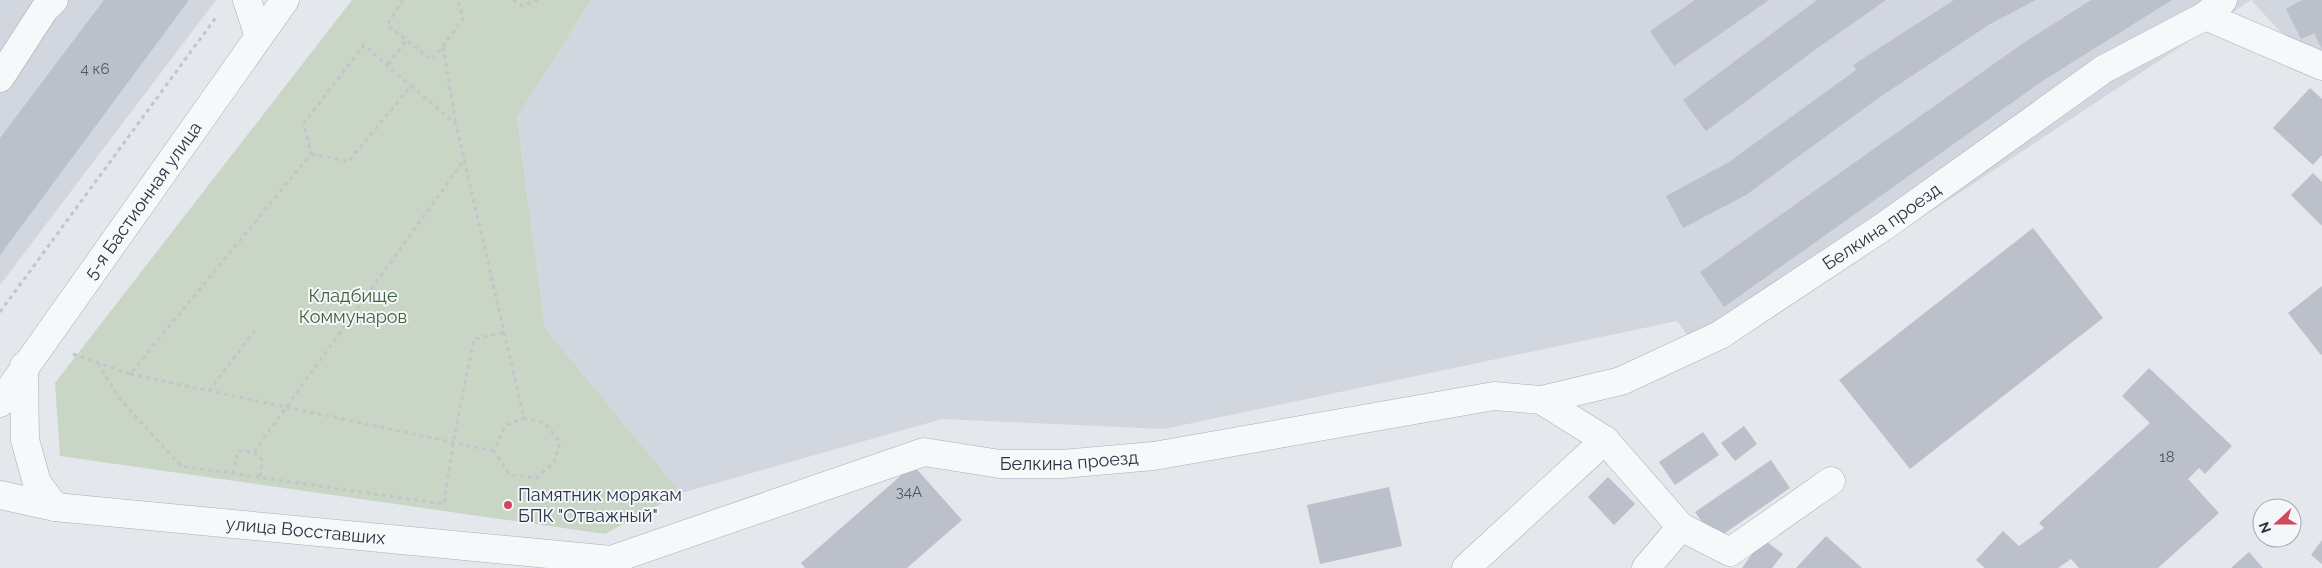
<svg xmlns="http://www.w3.org/2000/svg" width="2322" height="568" font-family="Raleway,sans-serif">
	<rect width="100%" height="100%" fill="#e4e7ec"/>
	<g fill="#d2d6de">
		<polygon points="0,0 216,0 0,285"/>
		<polygon points="591,0 2322,0 2322,77 2251,0 1726,347 1701,355 1677,321 1164,429 942,419 681,493 545,328 517,116"/>
	</g>
	<polygon fill="#c9d6c5" points="352,0 591,0 517,117 545,328 681,493 605,534 60,456 55,383"/>
	<g fill="#bbc0ca">
		<polygon points="104,0 189,0 0,255 0,138"/>
		<polygon points="1695,0 1769,0 1674,66 1650,31"/>
		<polygon points="1817,0 1886,0 1819,47 1706,131 1683,100"/>
		<polygon points="1954,0 2036,0 1990,24 1877,99 1746,195 1683,228 1666,196 1729,162 1856,70 1853,65"/>
		<polygon points="2091,0 2172,0 2044,80 1724,307 1700,272 2022,44"/>
		<polygon points="2302,0 2322,0 2322,49 2314,33 2301,39 2286,9"/>
		<polygon points="2310,88 2322,99 2322,155 2313,165 2273,128"/>
		<polygon points="2313,173 2322,182 2322,226 2291,195"/>
		<polygon points="2033,228 2103,318 1910,469 1839,380"/>
		<polygon points="2322,286 2322,354 2321,355 2288,313"/>
		<polygon points="2149,368 2232,446 2205,474 2199,468 2188,479 2219,513 2158,568 2079,568 2071,559 2058,568 1985,568 1976,560 2003,531 2019,546 2044,528 2039,523 2150,423 2122,396"/>
		<polygon points="1744,426 1757,444 1735,461 1721,443"/>
		<polygon points="1703,432 1719,455 1675,485 1659,462"/>
		<polygon points="1771,460 1790,488 1715,540 1695,512"/>
		<polygon points="913,465 962,520 907,568 805,568 801,563"/>
		<polygon points="1608,477 1635,504 1614,525 1588,497"/>
		<polygon points="1389,487 1402,546 1320,564 1307,505"/>
		<polygon points="1826,536 1862,568 1796,568"/>
		<polygon points="1763,539 1783,554 1772,568 1742,568"/>
		<polygon points="2322,540 2322,564 2311,555"/>
		<polygon points="2249,552 2263,568 2231,568"/>
	</g>
	<g fill="none" stroke-linecap="round" stroke-linejoin="round">
		<g stroke="#a9aeb7" stroke-width="29">
			<g id="minor">
				<polyline points="247,0 259,37"/>
				<polyline points="2205,16 2322,66"/>
				<polyline points="0,78 44,10 54,0"/>
				<polyline points="24,366 25,440 37,483 55,507"/>
				<path id="s1" d="M1541,400L1621,381L1720,335L1886,225L2104,69L2205,16L2223,0"/>
				<path id="s2" d="M0,403L285,0"/>
				<path id="s3" d="M0,495L55,507L611,560L924,452L1000,464H1062L1154,456L1494,396L1541,400L1605,440L1681,527L1730,552L1831,481"/>
				<polyline points="1466,568 1605,440"/>
				<polyline points="1646,568 1681,527"/>
			</g>
		</g>
		<g stroke="#c2c5cb" stroke-width="3" stroke-dasharray="4 4" stroke-linecap="butt">
			<polyline points="403,0 387,25 432,60 463,19 458,0"/>
			<polyline points="513,0 522,6 538,0"/>
			<polyline points="443,47 456,124"/>
			<polyline points="388,64 407,40"/>
			<polyline points="311,154 349,161 411,86 456,124 524,418 545,423 560,442 554,463 536,478 510,475 494,451 505,426 524,418"/>
			<polyline points="0,312 217,16"/>
			<polyline points="73,354 130,374 311,154 304,123 364,45 411,86"/>
			<polyline points="98,363 118,397 181,466 444,504 453,443 474,339 505,332"/>
			<polyline points="130,374 494,451"/>
			<polyline points="209,391 256,329"/>
			<polyline points="254,452 262,460 260,477"/>
			<polyline points="233,474 238,451 254,452 465,159"/>
		</g>
		<use href="#minor" stroke="#f7f8fa" stroke-width="28"/>
	</g>
	<circle fill="#d1495b" stroke="#f4f6f9" stroke-width="2" cx="508" cy="505" r="5"/>
	<g text-anchor="middle" stroke-width="4" stroke-linejoin="round" paint-order="stroke">
		<g font-size="15" fill="#4f5766">
			<text x="95" y="74">4 к6</text>
			<text x="2167" y="462">18</text>
			<text x="909" y="497">34А</text>
		</g>
		<g font-size="18" fill="#2b3445" stroke="#f4f6f9">
			<text dy="6" stroke="none"><textPath href="#s2" startOffset="248">5-я Бастионная улица</textPath></text>
			<text dy="6" stroke="none"><textPath href="#s1" startOffset="386">Белкина проезд</textPath></text>
			<text dy="6" stroke="none"><textPath href="#s3" startOffset="1092">Белкина проезд</textPath></text>
			<text dy="6" stroke="none"><textPath href="#s3" startOffset="308">улица Восставших</textPath></text>
		</g>
		<g font-size="18" fill="#3f6138" stroke="#f4f6f9">
			<text x="353" y="302">Кладбище<tspan x="353" dy="21">Коммунаров</tspan></text>
		</g>
		<g font-size="18" fill="#2b3445" stroke="#f4f6f9" text-anchor="start">
			<text x="518" y="501">Памятник морякам<tspan x="518" dy="21">БПК "Отважный"</tspan></text>
		</g>
	</g>
	<g transform="translate(2277 523) rotate(249)"><circle r="24" fill="#f4f6f9" stroke="#a4a8b1"/>
	<path d="M0-4L9 19L0 12L-9 19Z" fill="#d1495b"/>
	<text y="-8" font-size="14" font-weight="bold" text-anchor="middle" fill="#2b3445">N</text>
	</g>
</svg>
